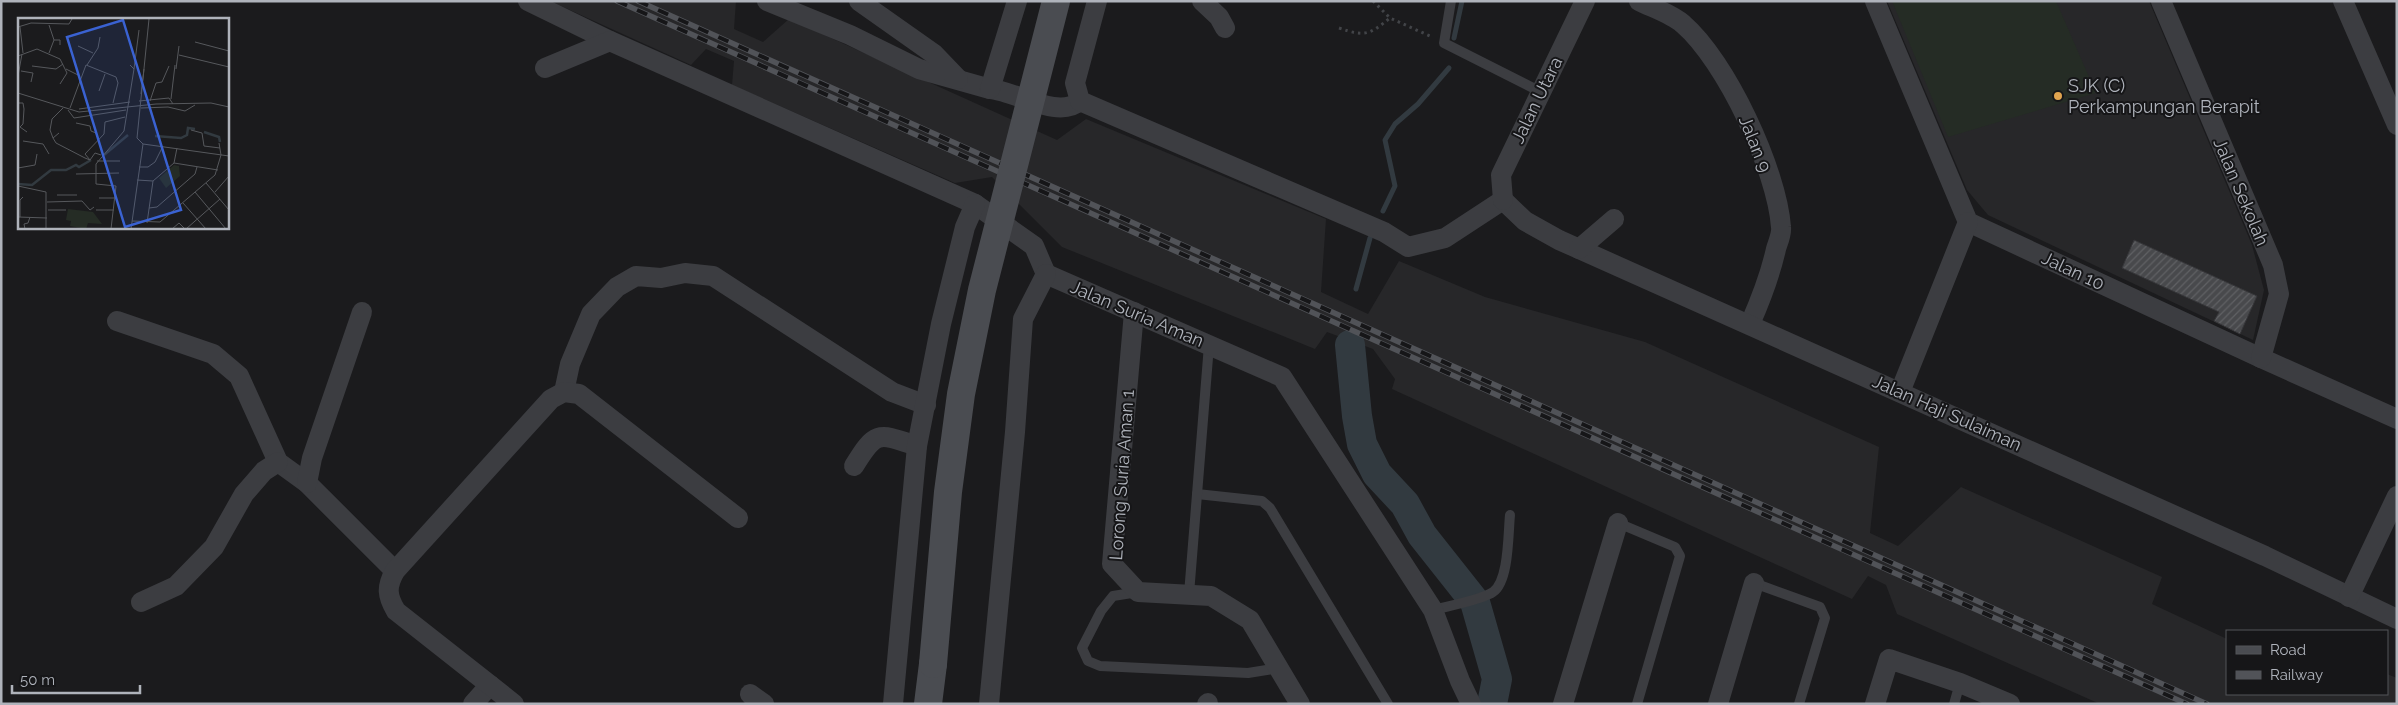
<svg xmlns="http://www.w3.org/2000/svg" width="2398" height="705" font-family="Raleway,sans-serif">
	<defs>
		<pattern id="building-hatch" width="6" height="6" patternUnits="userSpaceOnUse" patternTransform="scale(1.25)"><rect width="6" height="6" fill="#48494c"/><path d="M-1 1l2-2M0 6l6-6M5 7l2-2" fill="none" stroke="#606164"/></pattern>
	</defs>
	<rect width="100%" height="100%" fill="#1b1b1d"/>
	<g fill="#272729">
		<polygon points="550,1 736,1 734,29 763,42 789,19 1057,140 1086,119 1326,219 1321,292 1368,314 1399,261 1485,297 1645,342 1879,447 1870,533 1898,546 1961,487 2162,577 2152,604 2227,639 2227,694 2387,694 2387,674 2397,678 2397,704 2100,704 1897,614 1886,585 1868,576 1852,599 1392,389 1395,379 1373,349 1327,332 1315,349 1062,247 992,177 955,183 732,85 734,61 706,49 691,65"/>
		<polygon points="1887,1 2149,1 2252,245 2264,290 2253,340 1988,215 1967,190"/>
	</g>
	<polygon fill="#252c25" points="1892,1 2056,1 2096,93 1948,137"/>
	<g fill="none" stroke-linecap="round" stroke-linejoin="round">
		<g stroke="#323a40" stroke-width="5">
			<polyline points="1454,38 1462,1"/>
			<polyline points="1383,211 1395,186 1385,140 1395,124 1418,104 1449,68"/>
			<polyline points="1356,289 1370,238"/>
		</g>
		<polyline stroke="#323a40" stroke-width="30" points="1350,345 1357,416 1362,444 1377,474 1405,504 1422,535 1475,602 1497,679 1492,704"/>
	</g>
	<polygon fill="url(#building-hatch)" stroke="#353538" points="2134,240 2257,296 2240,334 2214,321 2219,312 2122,268"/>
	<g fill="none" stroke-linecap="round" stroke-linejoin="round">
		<g stroke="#424448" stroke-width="3" stroke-dasharray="2.5 4" stroke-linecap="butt">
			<polyline points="1373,1 1390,18 1432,37"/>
			<path d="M1339,28C1365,37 1369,35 1390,18"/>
		</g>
		<g stroke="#3c3d41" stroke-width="10">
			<polyline points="1451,1 1444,43 1541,92"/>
			<polyline points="1197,494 1262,501 1270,508 1388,704"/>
			<polyline points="1618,523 1675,547 1680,556 1637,704"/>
			<polyline points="1754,583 1820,607 1825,618 1799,704"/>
			<polyline points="1138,592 1113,596 1101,611 1082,648 1088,661 1100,666 1248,673 1279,668"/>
			<polyline points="1189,594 1209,345"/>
			<path d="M1433,610C1447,606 1482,600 1493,592C1509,581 1508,535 1510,515"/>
			<polyline points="1954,704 1960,683"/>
		</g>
		<g stroke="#3c3d41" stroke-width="20">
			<polyline points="528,1 610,41"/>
			<path d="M767,1L850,35L919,69L990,89C1016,91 1058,120 1080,101"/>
			<polyline points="859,1 934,54 958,79"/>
			<polyline points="1097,1 1075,83 1080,101 1384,232 1408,247 1445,238 1503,200"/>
			<polyline points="1202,1 1219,17 1225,28"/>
			<path d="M1639,1C1653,8 1672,14 1683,24C1726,61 1777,170 1781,227C1782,234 1778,242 1776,249C1770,276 1761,299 1750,324"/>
			<polyline points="1875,1 1968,222 2261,358 2397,419"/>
			<polyline points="2161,1 2273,265 2279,294 2261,358"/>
			<polyline points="2343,1 2397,125"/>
			<polyline points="545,68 610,41 975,204 1034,246 1046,274"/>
			<polyline points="990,89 1017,1"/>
			<polyline points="1503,200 1525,221 1559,240 2265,556 2397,619"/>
			<polyline points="1503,200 1501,175 1585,1"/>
			<polyline points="1579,249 1614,219"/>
			<polyline points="1046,274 1282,377 1433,610 1460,681 1471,704"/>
			<polyline points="1134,312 1112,564 1138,592 1211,596 1250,620 1300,704"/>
			<polyline points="117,321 213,354 239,376 278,462 307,483 395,571"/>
			<polyline points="564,392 570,364 591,314 617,287 636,276 661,278 685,273 713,276 892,392 926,405"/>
			<polyline points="1900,392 1968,222"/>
			<path d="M854,466C876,430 878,433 917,446"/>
			<polyline points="307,483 312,458 362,312"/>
			<polyline points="2349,597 2397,496"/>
			<polyline points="141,602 176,586 214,547 244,494 264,471 278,462"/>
			<polyline points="750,694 764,704"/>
			<polyline points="473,704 490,685"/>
			<path d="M514,704L396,611C387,596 386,587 395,571L551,399L564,392L579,394L738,518"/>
			<polyline points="893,704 917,446 941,324 965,227 975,204"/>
			<polyline points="989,704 1015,432 1023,319 1046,274"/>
			<polyline points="1207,704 1208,703"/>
			<polyline points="1563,704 1618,523"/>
			<polyline points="1718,704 1754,583"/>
			<polyline points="1875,704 1889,659 1960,683 2010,704"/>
		</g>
		<polyline stroke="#4a4c51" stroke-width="28" points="928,704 933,664"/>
		<g stroke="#515358" stroke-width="5.5">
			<g id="rail">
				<polyline points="617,1 2187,704"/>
				<polyline points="638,1 2207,704"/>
			</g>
		</g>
		<use href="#rail" stroke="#161618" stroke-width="4" stroke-dasharray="11" stroke-linecap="butt"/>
		<polyline stroke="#4a4c51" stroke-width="28" points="933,664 948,492 961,394 982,290 1056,1"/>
	</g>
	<circle fill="#e0a44f" stroke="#161618" stroke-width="2" cx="2058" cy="96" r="5"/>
	<g text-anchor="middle" stroke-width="4" stroke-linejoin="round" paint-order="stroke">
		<g font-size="18" fill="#afb3bb" stroke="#161618" text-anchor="start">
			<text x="2068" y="92">SJK (C)<tspan x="2068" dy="21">Perkampungan Berapit</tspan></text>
		</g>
		<g font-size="18" fill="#afb3bb" stroke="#161618">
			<text transform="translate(1537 100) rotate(-64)" y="6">Jalan Utara</text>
			<text transform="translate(1755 144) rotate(68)" y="6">Jalan 9</text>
			<text transform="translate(2241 192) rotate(67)" y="6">Jalan Sekolah</text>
			<text transform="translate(2073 271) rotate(25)" y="6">Jalan 10</text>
			<text transform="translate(1137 314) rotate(23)" y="6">Jalan Suria Aman</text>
			<text transform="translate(1947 413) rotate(24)" y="6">Jalan Haji Sulaiman</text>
			<text transform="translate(1122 475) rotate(-86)" y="6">Lorong Suria Aman 1</text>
		</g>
	</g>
	<g transform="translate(18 18)">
		<rect width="211" height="211" fill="#1b1b1d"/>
		<path d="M50,191L75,194L84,206L70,205L68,211L52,208L53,203L48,202Z" fill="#252c25"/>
		<path d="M156,147L161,148L162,158L148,170L141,160Z" fill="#252c25"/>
		<path fill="none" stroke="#323a40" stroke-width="2.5" d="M186,114L201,119L202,124M137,118L163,120L169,117L170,110L177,111M86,137L110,117M0,166L14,167L33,152H48L58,147L61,149L73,142"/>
		<path fill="none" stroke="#56585c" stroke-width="1" d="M31,7L36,22M0,9L13,5L51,6L54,1M2,9L5,35M177,24L211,33M60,28L75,35M31,35L36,22H42V27M161,37L211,49M0,38L19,31L42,41L49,55L42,66M69,47L80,30L82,19M14,48L38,51L45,46M48,51L62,58M116,51L121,12M158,51L161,28M3,53L15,55L13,64M0,58L4,36M81,73L87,56M0,75L61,94L138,86L193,85L211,89M123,76L126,51M153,81L157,47M121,83L151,80L155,86M132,83L138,65L144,64L151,48M0,85H5L6,91L5,106L2,109L9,114M52,90L68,47L98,59L100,65L95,85M123,90L150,89L167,93L177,87M61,91L112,84M50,92L56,100L108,92M58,105L72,108L73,113L78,115M173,112L184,115L186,128L202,130M41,115L35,120L38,125L67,140L72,142L77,135L83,137M35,120L32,112L34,101L45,90M5,123L25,126L31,136M125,126L119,120L131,1M125,126L211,138M72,142L67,136L86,116L87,104L107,99M79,143H102M156,145L200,152M121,149H130L137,144L145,128M0,150L17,147L19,136M58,156L101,155M119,162L135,163M188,165L211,192M0,168L28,174V211M177,174L208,211M197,174L211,158M39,177H59M81,180H97M29,184L64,183L72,192L76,189M165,185L188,211M131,190L139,189L162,169L177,156L179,149M30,192H48M78,192H96M0,199L29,200M2,199V182L5,179M114,203L142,204L197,157L203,137L201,125M129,205L135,163L156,145L159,130M7,211L6,206L10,205L12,199M93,211L98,168L78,166V146L106,113L116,51L112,47M113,211L125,126M154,211L161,205L167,211M168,211L202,181"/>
		<path fill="#3a62d2" fill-opacity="0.15" stroke="#3a62d2" stroke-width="2.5" d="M105,2L163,192L107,209L49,19Z"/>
		<rect width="211" height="211" fill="none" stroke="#afb3bb" stroke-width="2.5"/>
	</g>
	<rect width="2398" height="705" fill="none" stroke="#afb3bb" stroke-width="5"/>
	<rect x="2226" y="630" width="162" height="65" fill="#161618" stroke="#535559"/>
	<rect x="2236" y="646" width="25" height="8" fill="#4a4c51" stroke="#535559"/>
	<text x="2270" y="655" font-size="15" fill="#afb3bb">Road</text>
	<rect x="2236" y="671" width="25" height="8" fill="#515358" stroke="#535559"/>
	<text x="2270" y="680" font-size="15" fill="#afb3bb">Railway</text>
	<path d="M12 685v8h128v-8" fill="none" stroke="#afb3bb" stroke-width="2.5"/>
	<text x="20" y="685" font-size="15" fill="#afb3bb" stroke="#161618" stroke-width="4" paint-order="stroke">50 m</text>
</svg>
